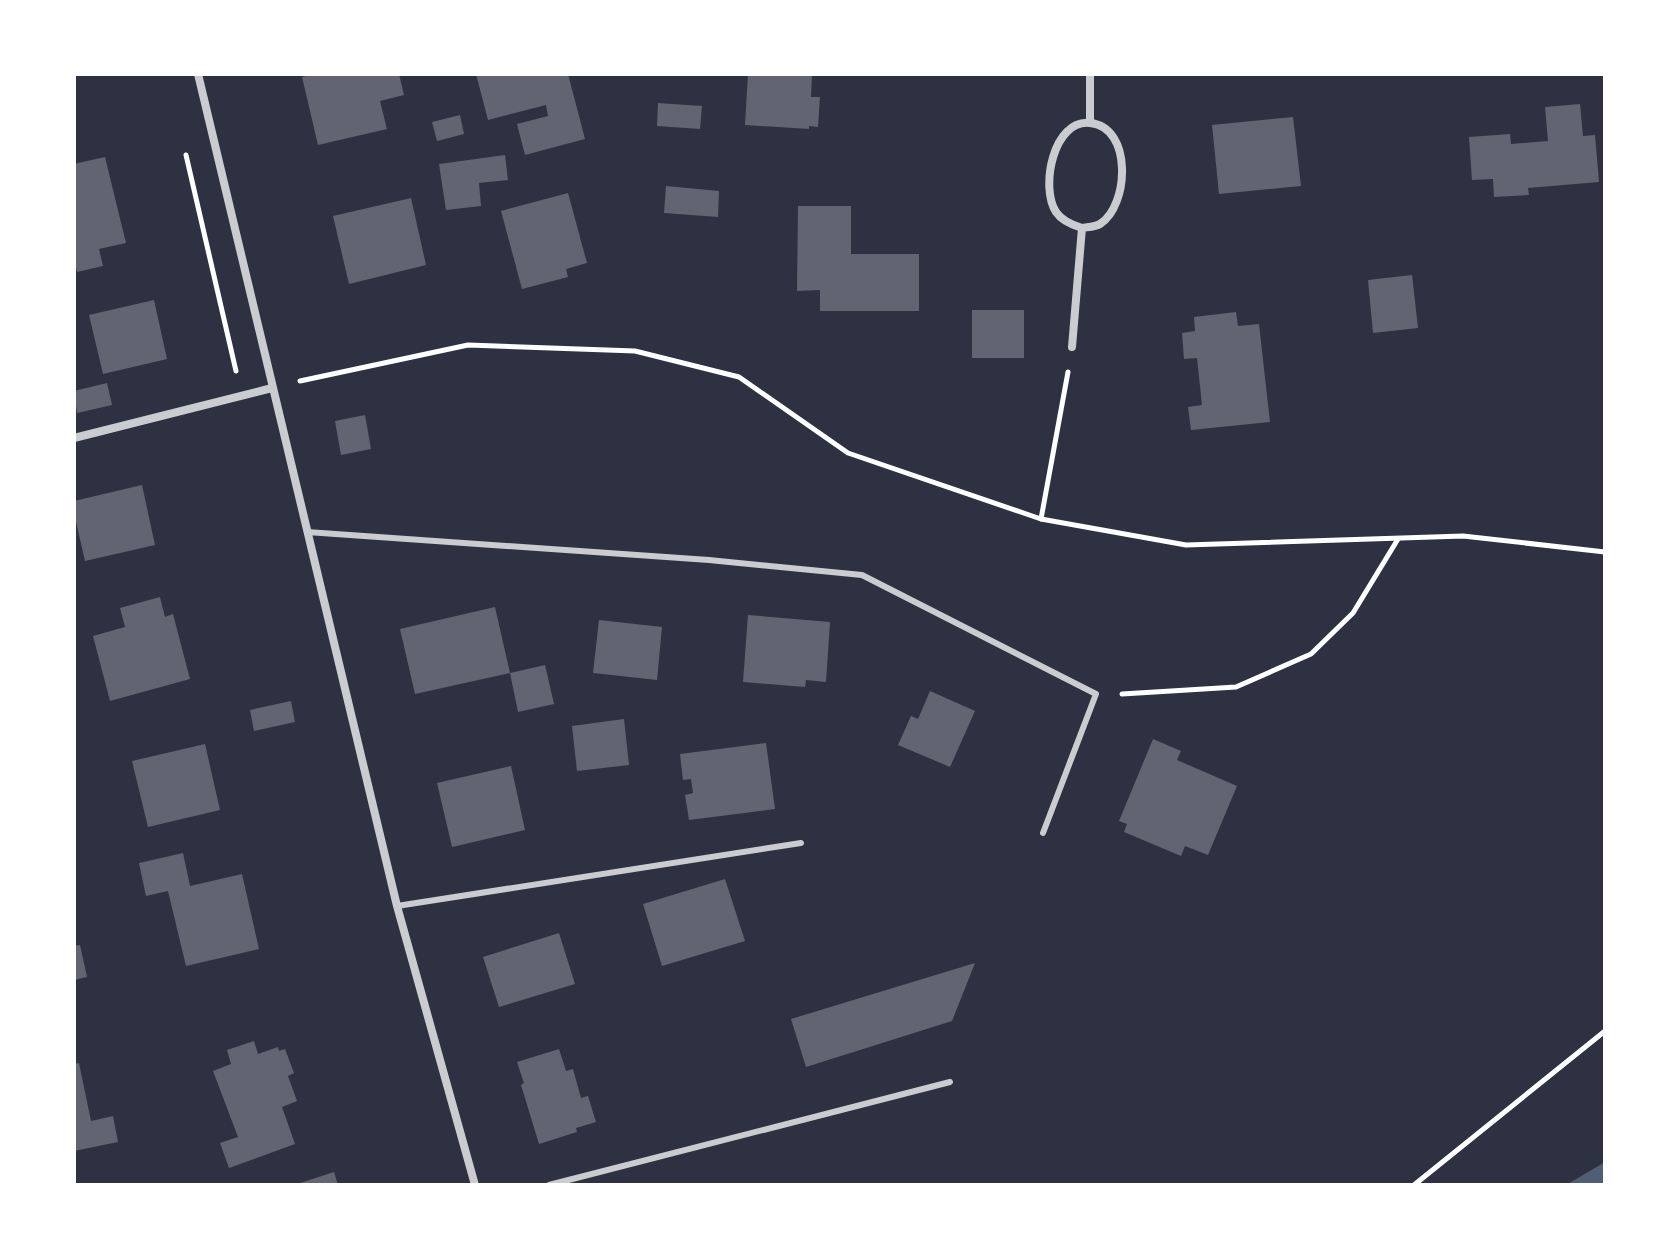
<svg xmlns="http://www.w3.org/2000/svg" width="1679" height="1259" font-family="'Work Sans',sans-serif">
	<rect width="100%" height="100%" fill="#2d3142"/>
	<polygon fill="#4f5d75" points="1605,1162 1605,1185 1566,1185"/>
	<g fill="#626471">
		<polygon points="314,74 374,74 374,76 399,74 404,95 380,101 387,129 318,145 302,77"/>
		<polygon points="476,74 568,74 585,139 525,155 517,124 548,116 546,105 488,120"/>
		<polygon points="748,74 812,74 811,97 820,97 818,127 809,126 809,129 745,125"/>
		<polygon points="658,103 702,106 700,129 657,126"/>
		<polygon points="1580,104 1583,136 1595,135 1599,182 1528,188 1529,195 1494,197 1493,179 1472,180 1469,137 1510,134 1511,144 1548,141 1545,107"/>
		<polygon points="460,115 464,134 437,141 432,122"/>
		<polygon points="1293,117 1301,186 1219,194 1212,125"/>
		<polygon points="505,155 508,180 479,183 481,206 446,210 439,164"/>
		<polygon points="105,157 126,243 99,249 103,266 77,272 74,261 74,164"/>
		<polygon points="666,186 719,191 718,217 664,213"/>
		<polygon points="568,193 587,263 566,269 568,277 522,289 501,211"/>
		<polygon points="411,198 426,265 349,284 333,216"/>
		<polygon points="798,206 851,206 851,254 919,254 919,311 820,311 820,290 797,291"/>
		<polygon points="1412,275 1418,328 1373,333 1368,280"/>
		<polygon points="154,300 167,359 103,374 89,315"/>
		<rect x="972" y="310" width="52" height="48"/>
		<polygon points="1236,312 1238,326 1259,324 1270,422 1191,430 1188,407 1202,405 1197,358 1184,359 1182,333 1195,331 1194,317"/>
		<polygon points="107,383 112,405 77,413 74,391"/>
		<polygon points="365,415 371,449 341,455 335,421"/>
		<polygon points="142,485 155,545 85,561 74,513 74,501"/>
		<polygon points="160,597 165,617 173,614 190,679 110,701 93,636 125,627 120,608"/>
		<polygon points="495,607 510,673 415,694 400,629"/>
		<polygon points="748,615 830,622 826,682 806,680 805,687 743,682"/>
		<polygon points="599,620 662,627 657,680 593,673"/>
		<polygon points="545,665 554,704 518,712 510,673"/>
		<polygon points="930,691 975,711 950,767 898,745 911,716 918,719"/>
		<polygon points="291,701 295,722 254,731 250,710"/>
		<polygon points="624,719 629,765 577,771 572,726"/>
		<polygon points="1153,739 1181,751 1177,760 1237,786 1208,855 1185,846 1181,856 1124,832 1127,824 1119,821"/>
		<polygon points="766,743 775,809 689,820 685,795 693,793 691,779 683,780 680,754"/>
		<polygon points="205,744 220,810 148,827 132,761"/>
		<polygon points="511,766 525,830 452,847 437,783"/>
		<polygon points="183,853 190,886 242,874 259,949 186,966 168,891 146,896 139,863"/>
		<polygon points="725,879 745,941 662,966 643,904"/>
		<polygon points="559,933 575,984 499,1007 483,957"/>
		<polygon points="80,945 87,977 74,980 74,946"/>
		<polygon points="975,963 952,1021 806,1067 791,1019"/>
		<polygon points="254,1041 258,1054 278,1047 279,1051 285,1049 294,1073 288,1076 297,1101 282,1107 295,1144 229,1168 220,1143 238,1137 213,1071 231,1064 227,1050"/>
		<polygon points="559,1049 566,1071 573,1069 581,1098 588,1096 596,1122 576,1128 577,1132 539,1144 521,1085 524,1083 517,1062"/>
		<polygon points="79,1063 91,1121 113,1116 118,1142 74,1151 74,1064"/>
		<polygon points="334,1172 338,1185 297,1185 297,1184"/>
	</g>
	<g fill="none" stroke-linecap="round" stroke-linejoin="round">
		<g stroke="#fff" stroke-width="5">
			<polyline points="186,155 236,371"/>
			<polyline points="300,381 468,345 635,351 739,377 848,453 1041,519 1186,545 1463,536 1605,552"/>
			<polyline points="1041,519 1068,372"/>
			<polyline points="1122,694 1236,687 1311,654 1353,613 1398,539"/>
			<polyline points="1414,1185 1605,1031"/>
		</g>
		<g stroke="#caccd0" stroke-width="6">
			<polyline points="307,532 709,560 862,575 1096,694 1043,833"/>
			<polyline points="397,906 801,843"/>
			<polyline points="549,1185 950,1082"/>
		</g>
		<g stroke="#caccd0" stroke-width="8">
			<polyline points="198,74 397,906 475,1185"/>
			<polyline points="1090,123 1090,74"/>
			<path d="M1072,347L1082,228C1072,225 1062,221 1056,212C1040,188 1053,119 1090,123C1133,127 1129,206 1100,224C1095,227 1087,227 1082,228"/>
			<polyline points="74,438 272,388"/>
		</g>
	</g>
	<rect width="1679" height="1259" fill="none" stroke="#ffffff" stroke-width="152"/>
</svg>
